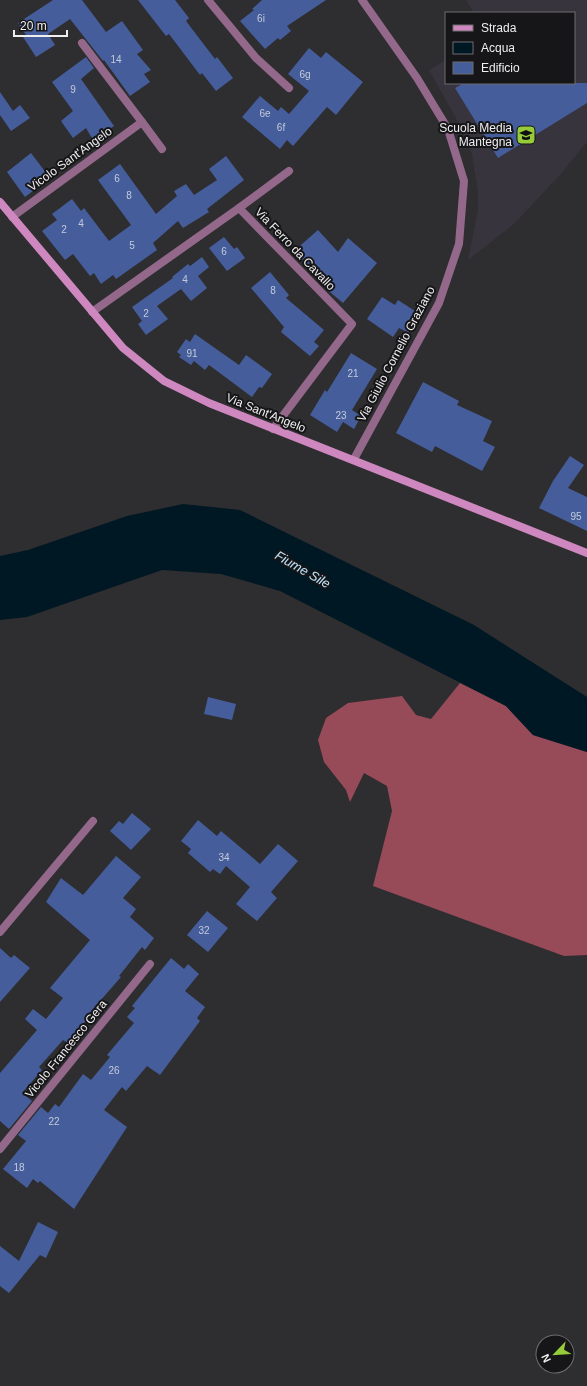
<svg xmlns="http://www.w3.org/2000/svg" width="587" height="1386" font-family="Helvetica,sans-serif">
	<rect width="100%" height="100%" fill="#2e2d30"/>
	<polygon fill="#37343d" points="466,0 587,0 587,142 559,176 514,224 468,260 478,210 478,192 472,155 462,129 429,70 446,60 446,83 574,83 574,13 474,13"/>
	<polygon fill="#974b59" points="460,683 506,706 533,735 587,752 587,955 564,956 373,886 392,811 387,786 364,773 350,802 346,790 324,762 318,740 326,718 348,703 402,696 416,715 431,719"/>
	<polygon fill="#001824" points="183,504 240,510 474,625 587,697 587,752 533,735 506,706 280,591 221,574 162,570 27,617 0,620 0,556 28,550 127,516"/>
	<g fill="#455e9b">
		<polygon points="53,0 82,0 106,32 122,21 143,50 137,54 151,70 144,74 150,82 130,96 104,60 103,61 70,19 48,34 55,45 36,57 23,37 26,35 18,23"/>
		<polygon points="138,0 175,0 189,18 186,21 215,59 217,57 233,78 216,91 202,73 200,75 169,34 166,36"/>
		<polygon points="262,0 326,0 287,26 291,31 280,40 278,38 265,49 240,21 254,10 252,9"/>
		<polygon points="309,48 321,58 326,52 363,82 336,115 327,107 293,146 287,140 280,149 242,117 260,96 278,111 281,107 289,114 309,91 288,74"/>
		<polygon points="86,57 94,68 81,79 114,126 93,140 86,128 73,138 61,121 73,111 52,82"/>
		<polygon points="464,83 587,83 587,103 498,158 455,88"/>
		<polygon points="0,92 13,111 20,105 30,118 11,131 0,115"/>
		<polygon points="31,153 50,178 25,197 7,172"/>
		<polygon points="226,156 244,180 207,209 209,212 183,228 178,221 153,243 157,250 116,279 113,275 101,284 94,273 90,276 73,254 65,260 42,231 57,220 52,214 72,199 81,211 84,208 109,241 131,225 98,180 120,164 156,214 177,196 174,191 186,184 194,195 217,180 209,169"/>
		<polygon points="318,230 338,252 348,238 377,263 343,303 324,287 326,285 294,251"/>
		<polygon points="224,237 234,249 237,247 245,258 227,271 209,248"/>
		<polygon points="202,257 209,267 198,276 207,288 191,301 181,289 157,306 168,319 146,335 138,324 142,321 132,307 173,278 172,277 188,264 190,266"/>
		<polygon points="270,272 289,295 286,298 324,330 314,342 319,346 310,356 281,332 284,327 251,288"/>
		<polygon points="382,297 395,305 398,300 418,313 409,333 399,328 393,337 367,319"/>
		<polygon points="195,334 239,365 246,355 272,374 262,388 259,387 252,397 209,365 205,370 194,361 191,365 179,357 181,355 177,352 186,339 190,342"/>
		<polygon points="351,353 377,369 352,410 361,416 354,429 343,422 337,432 310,415 325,390 327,392"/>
		<polygon points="423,382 459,401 457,405 492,421 483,441 495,447 482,471 435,446 432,452 396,433"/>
		<polygon points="570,456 584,465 568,488 587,497 587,531 539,508 553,481"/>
		<polygon points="208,697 236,704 232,720 204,714"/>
		<polygon points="132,813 151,829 131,850 110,831 119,821 123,824"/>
		<polygon points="198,820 217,836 221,831 260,864 278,844 298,861 271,892 277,898 257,921 236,904 250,887 226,866 220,874 213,869 210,872 188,853 191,849 181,841"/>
		<polygon points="116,856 141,877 123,898 136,909 130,917 154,938 145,950 142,947 119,976 121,977 85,1018 87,1019 68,1043 63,1040 39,1067 42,1070 22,1093 32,1101 9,1129 0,1121 0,1073 37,1030 25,1019 33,1009 46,1019 63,998 50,988 90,940 46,902 61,878 83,895"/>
		<polygon points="207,911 228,928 208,952 187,935"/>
		<polygon points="0,948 11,958 14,955 30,968 0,1002"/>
		<polygon points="171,958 184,969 188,964 199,974 185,991 205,1007 197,1018 200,1021 160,1075 147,1066 126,1091 122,1087 104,1110 127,1127 74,1209 40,1181 38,1183 33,1179 27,1188 3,1169 26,1141 18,1135 41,1107 48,1113 55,1104 59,1107 83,1074 91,1080 110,1057 107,1055 134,1023 127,1017 135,1008 132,1006"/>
		<polygon points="38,1222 58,1232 46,1258 40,1255 9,1293 0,1286 0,1246 19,1261"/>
	</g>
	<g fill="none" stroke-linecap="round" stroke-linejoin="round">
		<g stroke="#94688a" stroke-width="8">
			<polyline points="208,0 256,58 289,88"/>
			<polyline points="142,122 162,149"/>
			<polyline points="239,208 289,171"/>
			<polyline points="12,217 142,122 82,43"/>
			<polyline points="92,312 239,208 352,324 273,429"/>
			<polyline points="354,459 439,303 459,244 464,181 448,129 417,78 362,0"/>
			<polyline points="0,932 93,821"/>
			<polyline points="0,1149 150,964"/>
		</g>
		<polyline stroke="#ce88bf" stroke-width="8" points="0,202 123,348 164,381 209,403 587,553"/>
	</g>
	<defs>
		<g id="school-square" transform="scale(1)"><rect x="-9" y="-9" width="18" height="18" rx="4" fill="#96cc39" stroke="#161517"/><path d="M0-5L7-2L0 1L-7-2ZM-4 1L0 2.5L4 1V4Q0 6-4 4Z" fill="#111"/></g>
	</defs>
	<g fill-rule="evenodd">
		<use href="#school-square" x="526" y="135"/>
	</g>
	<g text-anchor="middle" stroke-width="4" stroke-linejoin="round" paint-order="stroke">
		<g font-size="10" fill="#c4cadb">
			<text x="261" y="22">6i</text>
			<text x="116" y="63">14</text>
			<text x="305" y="78">6g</text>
			<text x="73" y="93">9</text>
			<text x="265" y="117">6e</text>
			<text x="281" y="131">6f</text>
			<text x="117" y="182">6</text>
			<text x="129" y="199">8</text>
			<text x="81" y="227">4</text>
			<text x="64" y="233">2</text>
			<text x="132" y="249">5</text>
			<text x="224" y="255">6</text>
			<text x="185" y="283">4</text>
			<text x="273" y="294">8</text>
			<text x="146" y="317">2</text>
			<text x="192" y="357">91</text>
			<text x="353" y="377">21</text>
			<text x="341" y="419">23</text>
			<text x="576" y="520">95</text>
			<text x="224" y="861">34</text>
			<text x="204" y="934">32</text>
			<text x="114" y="1074">26</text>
			<text x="54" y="1125">22</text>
			<text x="19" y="1171">18</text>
		</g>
		<g font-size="12" fill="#efeef0" stroke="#161517" text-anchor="end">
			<text x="512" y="132">Scuola Media<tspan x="512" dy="14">Mantegna</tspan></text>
		</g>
		<g font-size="12" fill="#efeef0" stroke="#161517">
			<text transform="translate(70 159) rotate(-36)" y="4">Vicolo Sant'Angelo</text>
			<text transform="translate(295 249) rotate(46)" y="4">Via Ferro da Cavallo</text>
			<text transform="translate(396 354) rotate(-62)" y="4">Via Giulio Cornelio Graziano</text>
			<text transform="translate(266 413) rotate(22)" y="4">Via Sant'Angelo</text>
			<text transform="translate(66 1049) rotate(-51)" y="4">Vicolo Francesco Gera</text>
		</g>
		<g font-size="13" font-style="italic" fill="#bbe4fa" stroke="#161517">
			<text transform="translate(303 569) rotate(30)" y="5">Fiume Sile</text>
		</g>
	</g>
	<rect x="445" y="12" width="130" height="72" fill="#161517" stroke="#6d6c6e"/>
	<rect x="453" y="25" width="20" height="6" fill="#ce88bf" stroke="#6d6c6e"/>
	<text x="481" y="32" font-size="12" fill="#efeef0">Strada</text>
	<rect x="453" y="42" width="20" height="12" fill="#001824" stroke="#6d6c6e"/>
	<text x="481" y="52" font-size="12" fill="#efeef0">Acqua</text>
	<rect x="453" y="62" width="20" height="12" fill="#455e9b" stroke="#6d6c6e"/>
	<text x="481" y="72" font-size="12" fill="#efeef0">Edificio</text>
	<g transform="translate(555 1354) rotate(245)"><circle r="19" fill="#161517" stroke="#6d6c6e"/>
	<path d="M0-3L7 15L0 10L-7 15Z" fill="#96cc39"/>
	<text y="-6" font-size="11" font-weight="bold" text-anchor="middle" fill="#efeef0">N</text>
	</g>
	<path d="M14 30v6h53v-6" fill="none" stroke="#efeef0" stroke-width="2"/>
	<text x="20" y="30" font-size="12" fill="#efeef0" stroke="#161517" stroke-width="3" paint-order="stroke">20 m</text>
</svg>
